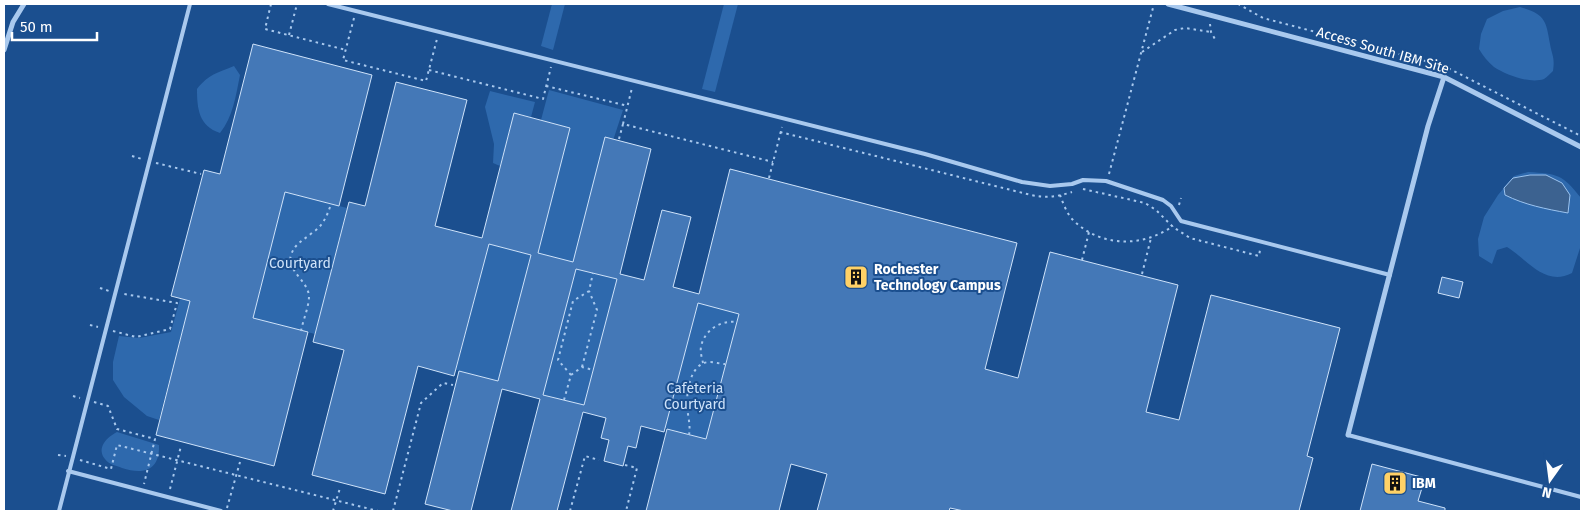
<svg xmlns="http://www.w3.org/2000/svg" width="1585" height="515" font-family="'Fira Sans',sans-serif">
	<rect width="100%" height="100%" fill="#1b4f8f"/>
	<g fill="#2e69ad">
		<polygon points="552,4 565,4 553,50 541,46"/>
		<polygon points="724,4 738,4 715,92 702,89"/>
		<path d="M1520,7C1545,14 1546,20 1550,44C1552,56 1555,57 1553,71C1551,73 1547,77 1544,79C1530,84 1506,75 1494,67C1488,62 1483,56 1479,49L1481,34L1487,19L1503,11Z"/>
		<path d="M234,66L240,75C236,95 233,117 220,133C199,126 197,109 197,89C209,74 217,73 234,66Z"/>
		<polygon points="549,90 623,110 573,263 538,253 570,128 541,120"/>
		<polygon points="490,91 535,102 531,117 514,113 500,166 493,163 494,144 485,107"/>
		<path d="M1528,172C1558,174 1562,174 1581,198V245L1572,273C1545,287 1528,260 1507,247L1497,250L1492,264L1479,256L1478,239L1484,217L1498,195L1514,176Z"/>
		<polygon points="285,192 347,208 315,334 253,318"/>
		<polygon points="489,244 531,255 498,381 456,370"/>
		<polygon points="576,269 617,279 584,405 543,395"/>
		<polygon points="180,299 190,301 159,420 147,416 124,397 113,380 113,362 119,336 139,338 171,332"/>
		<polygon points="698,303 739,314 706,439 665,428"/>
		<path d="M117,432L159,445C160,471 143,475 122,468C116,465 109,465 105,459C96,448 107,437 117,432Z"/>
	</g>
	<path fill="#3c6290" stroke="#9cc4f0" d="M1530,175H1546L1562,183L1570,195L1568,213C1546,209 1525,205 1505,195L1504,188L1513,178Z"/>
	<g fill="#4478b7" stroke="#cfe3fa" fill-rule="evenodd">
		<polygon points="253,44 372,75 339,206 285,192 253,318 308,332 274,466 156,435 190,301 171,296 204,170 220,174"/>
		<path d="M396,82L467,100L435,226L482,238L514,113L570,128L538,253L573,262L605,137L651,149L620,274L644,280L662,210L691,217L673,287L699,294L730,169L1017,243L985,369L1018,378L1050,252L1178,285L1146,412L1179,420L1211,295L1340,328L1307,456L1313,458L1299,511H964L950,508L949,511H817L827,474L791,464L779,511H646L667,429L706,439L739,314L698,303L664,432L641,426L636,448L628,446L623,466L604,461L609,440L601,438L606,418L583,412L557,511H511L540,399L502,389L471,511H453L425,504L459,371L498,381L531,255L489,244L454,376L418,366L385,494L312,475L344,350L313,342L349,202L365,206ZM576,269L617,279L584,405L543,395Z"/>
		<polygon points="1442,277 1463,282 1459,298 1438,293"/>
		<polygon points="1372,464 1425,478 1418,501 1445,508 1445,511 1360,511"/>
	</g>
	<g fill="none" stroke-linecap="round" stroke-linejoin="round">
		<g stroke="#a9c9ee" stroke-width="2" stroke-dasharray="2.5 4" stroke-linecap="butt">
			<polyline points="271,4 265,29 346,50"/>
			<polyline points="1238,4 1263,18 1444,66 1581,136"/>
			<polyline points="354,18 343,60 426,81 437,39"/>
			<polyline points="1210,24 1211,32 1216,41"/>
			<polyline points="289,35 297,4"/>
			<polyline points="1142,52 1175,30 1185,28 1211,32"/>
			<polyline points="429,70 543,99 551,67"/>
			<polyline points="546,86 628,106"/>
			<polyline points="623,124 632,88"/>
			<path d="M780,132L1031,195C1045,198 1057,197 1072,192"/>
			<polyline points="619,139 623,124 773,162"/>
			<polyline points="132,156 142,159"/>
			<polyline points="156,163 201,174"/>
			<polyline points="1109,174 1154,4"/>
			<polyline points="769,178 782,127"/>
			<polyline points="1083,189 1145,203 1156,210 1173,227 1190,238 1259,256 1260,250"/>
			<path d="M1060,195C1063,203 1067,214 1073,220C1100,247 1142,248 1173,226"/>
			<polyline points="1179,205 1181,198"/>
			<polyline points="1082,260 1089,232"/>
			<polyline points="1142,274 1151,238"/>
			<polyline points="100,288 109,291"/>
			<polyline points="90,325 98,327"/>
			<polyline points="113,331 136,337 170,329 177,303 124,294"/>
			<path d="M301,331C303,320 309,307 309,296C308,281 286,270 291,255C295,243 304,240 312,233C323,226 327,216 331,204"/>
			<path d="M703,363C702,358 700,352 701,347C704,330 721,320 736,322"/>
			<polyline points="582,367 597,310 589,291"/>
			<polyline points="571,375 558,360 573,301 589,291 593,273"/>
			<polyline points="73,396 80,398"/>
			<polyline points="564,400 571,375 582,367 593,370"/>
			<polyline points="94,402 108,406 117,429 155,439 144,484"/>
			<path d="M689,435C691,424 687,414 687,403C687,389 691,362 710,362C715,362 720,364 725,364"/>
			<polyline points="58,455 66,456"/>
			<polyline points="80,460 111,469 117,445 378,511"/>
			<polyline points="625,465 637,468 626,511"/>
			<polyline points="170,489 181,446"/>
			<polyline points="227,508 240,462"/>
			<polyline points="333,511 340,488"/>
			<polyline points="393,511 421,403 443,383 453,385"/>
			<polyline points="570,511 585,456 599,460"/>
		</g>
		<g stroke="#a9c9ee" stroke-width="4">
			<polyline points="328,4 925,154 1022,182 1050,186 1072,184 1083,180 1106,181 1163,200 1171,206 1181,221 1390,275"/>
			<polyline points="1348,435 1581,497"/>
			<polyline points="68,471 221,511"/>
			<polyline points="59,511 190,4"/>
		</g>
		<g stroke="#a9c9ee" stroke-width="5">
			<polyline points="1168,4 1444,77 1581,147"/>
			<polyline points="4,50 13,22 24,4"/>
			<polyline points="1348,435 1428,126 1444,77"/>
		</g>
	</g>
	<defs>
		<g id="building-square" transform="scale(1.25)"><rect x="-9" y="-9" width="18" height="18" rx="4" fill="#ffd166" stroke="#1b4f8f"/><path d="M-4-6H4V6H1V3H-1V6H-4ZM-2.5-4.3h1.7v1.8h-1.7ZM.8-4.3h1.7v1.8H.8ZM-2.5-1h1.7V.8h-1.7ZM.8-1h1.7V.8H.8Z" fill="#111"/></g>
	</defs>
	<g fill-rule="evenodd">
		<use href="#building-square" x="856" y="277"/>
		<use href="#building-square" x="1395" y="483"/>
	</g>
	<g text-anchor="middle" stroke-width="4" stroke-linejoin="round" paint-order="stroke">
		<g font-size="14" fill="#fff" stroke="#1b4f8f">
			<text transform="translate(1383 50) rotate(16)" y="5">Access South IBM Site</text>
		</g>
		<g font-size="14" fill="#cfe3fa" stroke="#1b4f8f">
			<text x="300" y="268">Courtyard</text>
			<text x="695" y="393">Cafeteria<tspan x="695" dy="16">Courtyard</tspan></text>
		</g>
		<g font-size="14" font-weight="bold" fill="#fff" stroke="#1b4f8f" text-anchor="start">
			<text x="874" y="274">Rochester<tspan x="874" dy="16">Technology Campus</tspan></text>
			<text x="1412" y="488">IBM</text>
		</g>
	</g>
	<rect width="1585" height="515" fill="none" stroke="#ffffff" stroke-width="10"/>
	<g transform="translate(1550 480) rotate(194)" stroke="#1b4f8f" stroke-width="4" paint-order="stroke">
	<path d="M0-4L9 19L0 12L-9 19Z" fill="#ffffff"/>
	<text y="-8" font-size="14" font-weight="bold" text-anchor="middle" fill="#ffffff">N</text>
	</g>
	<path d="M12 32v8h85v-8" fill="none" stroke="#ffffff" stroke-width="2.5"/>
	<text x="20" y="32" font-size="15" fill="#ffffff" stroke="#1b4f8f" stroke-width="4" paint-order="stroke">50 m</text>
</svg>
